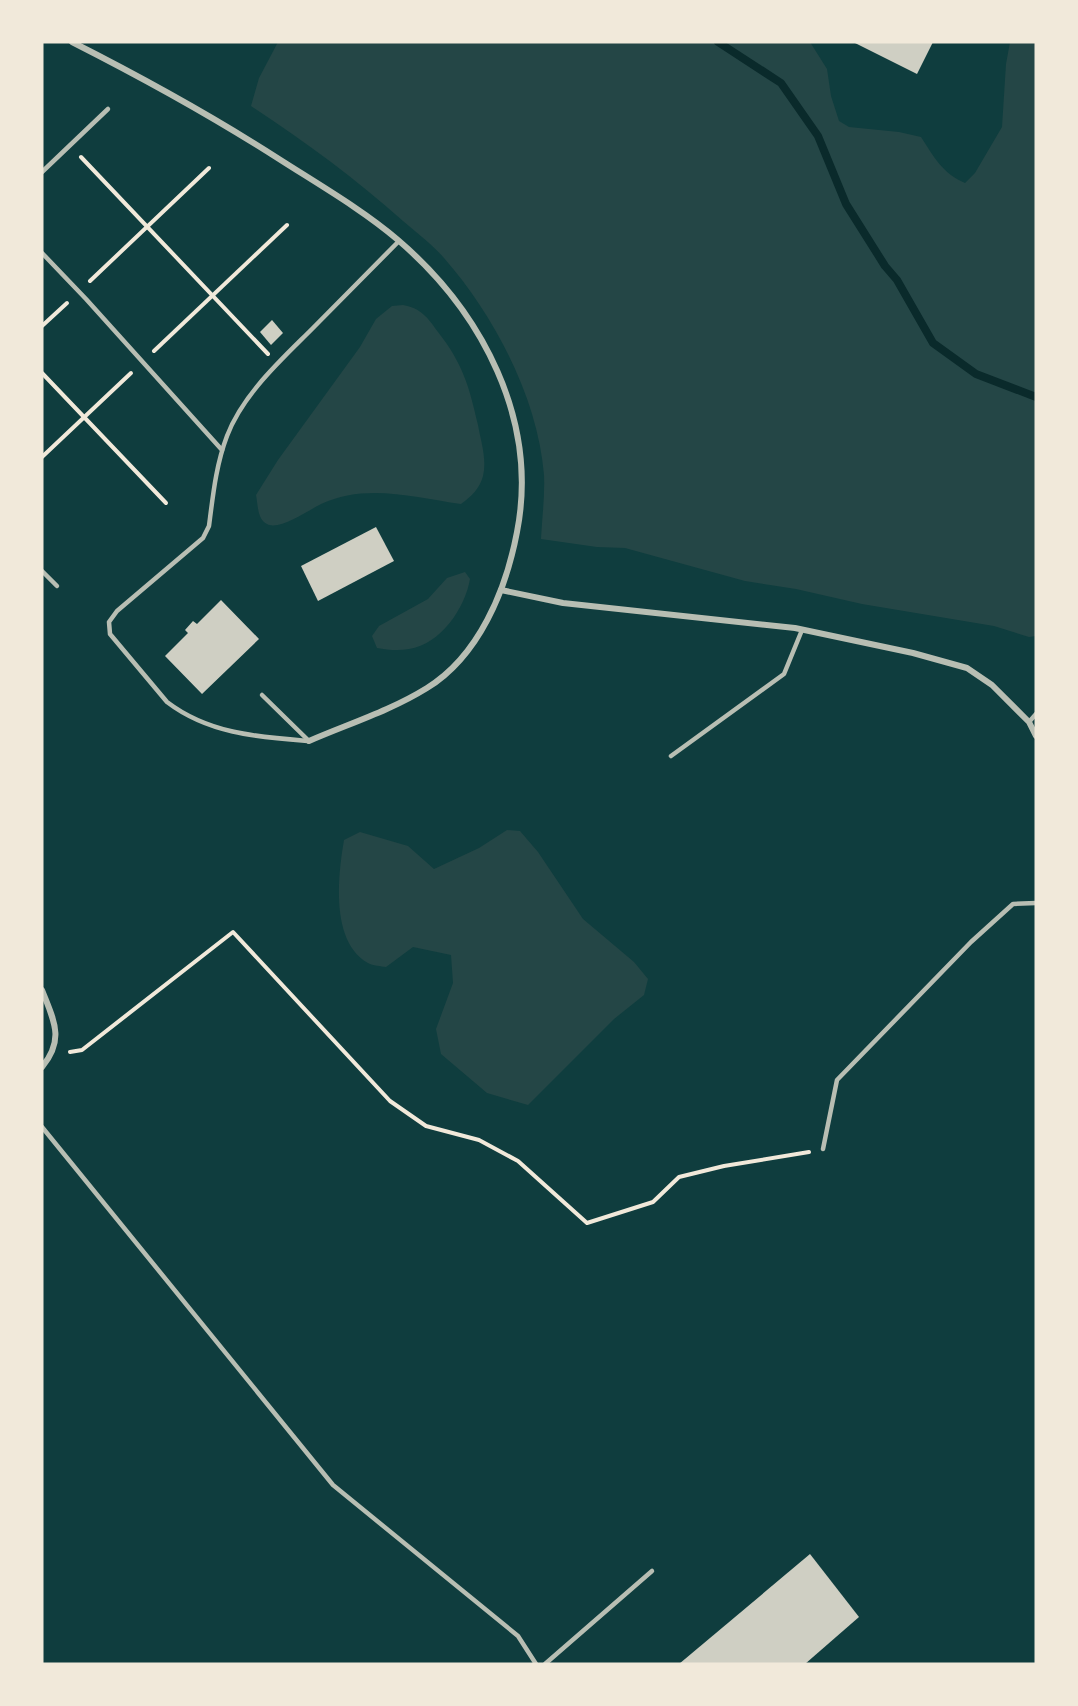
<svg xmlns="http://www.w3.org/2000/svg" width="1078" height="1706" font-family="'Playfair Display',serif">
<rect width="100%" height="100%" fill="#0f3d3e"/>
<!-- green -->
<g fill="#244646">
<path d="M278 42H810L827 69 831 96 839 121 849 127 899 132 921 137C934 157 942 173 965 183L975 173 1002 127 1006 64 1010 42H1036V636L1029 637 994 626 862 604 796 589 745 581 625 548 597 547 541 539C542 518 545 496 544 475 538 398 494 315 444 258 432 244 417 233 403 221 355 178 304 141 251 106L259 78Z"/>
<path d="M403 305C421 308 428 318 438 332 463 364 469 386 478 425 481 442 487 459 483 476 480 488 471 497 461 504 414 497 365 483 321 504 309 510 279 531 267 524 257 519 258 504 256 495L278 460 360 347 376 319 392 306Z"/>
<path d="M465 572 470 579C465 608 441 644 409 649 398 651 388 650 377 648L372 636 379 626 428 599 447 578Z"/>
<path d="M507 830 520 831 538 852 583 919 634 962 648 979 644 995 614 1019 528 1105 487 1093 441 1054 436 1029 453 983 451 955 413 947 386 967C381 966 373 966 368 963 330 942 338 875 344 840L360 832 408 846 434 869 479 848Z"/>
</g>
<g fill="none" stroke-linecap="round" stroke-linejoin="round">
<!-- stream -->
<polyline stroke="#0a2a2b" stroke-width="8" points="718,42 781,83 818,136 846,204 885,266 897,280 933,343 976,374 1036,397"/>
</g>
<!-- building -->
<g fill="#cfcfc3">
<polygon points="853,42 933,42 917,74"/>
<polygon points="272,320 283,333 271,345 260,332"/>
<polygon points="376,527 394,561 318,601 301,566"/>
<polygon points="221,600 259,639 202,694 165,656 188,633 185,630 193,621 197,624"/>
<polygon points="810,1554 859,1617 805,1664 679,1664"/>
</g>
<g fill="none" stroke-linecap="round" stroke-linejoin="round">
<!-- path -->
<g stroke="#f1e9da" stroke-width="4">
<polyline points="81,157 268,354"/>
<polyline points="90,281 209,168"/>
<polyline points="42,326 67,303"/>
<polyline points="154,351 287,225"/>
<polyline points="42,373 166,503"/>
<polyline points="42,457 131,373"/>
<polyline points="70,1052 82,1050 233,932 390,1101 426,1126 479,1140 518,1161 587,1223 653,1202 679,1177 724,1166 809,1152"/>
</g>
<!-- service -->
<g stroke="#b8beb3" stroke-width="4.5">
<polyline points="42,172 108,109"/>
<polyline points="42,253 86,299 222,450"/>
<polyline points="42,571 57,586"/>
<polyline points="262,695 309,741"/>
<polyline points="1029,722 1036,714"/>
<path d="M309 741C258 737 209 734 167 702L110 634 109 622 117 611 203 538 209 526C213 495 216 465 227 436 243 394 281 360 312 329 341 300 370 270 399 241"/>
<polyline points="671,756 784,674 802,630"/>
<polyline points="42,1127 333,1485 518,1636 536,1664"/>
<polyline points="823,1149 837,1080 971,942 1013,904 1036,903"/>
<polyline points="545,1664 652,1571"/>
</g>
<!-- minor -->
<g stroke="#b8beb3" stroke-width="6">
<path d="M72 42C143 78 212 116 279 159 318 184 363 210 398 240 482 312 539 420 517 532 506 590 479 656 427 688 390 711 348 724 309 741"/>
<polyline points="501,590 563,603 795,628 913,653 967,668 992,685 1029,722 1036,736"/>
<path d="M42 990C54 1021 65 1039 42 1067"/>
</g>
</g>
<!-- border -->
<rect width="1078" height="1706" fill="none" stroke="#f1e9da" stroke-width="87"/>
</svg>
